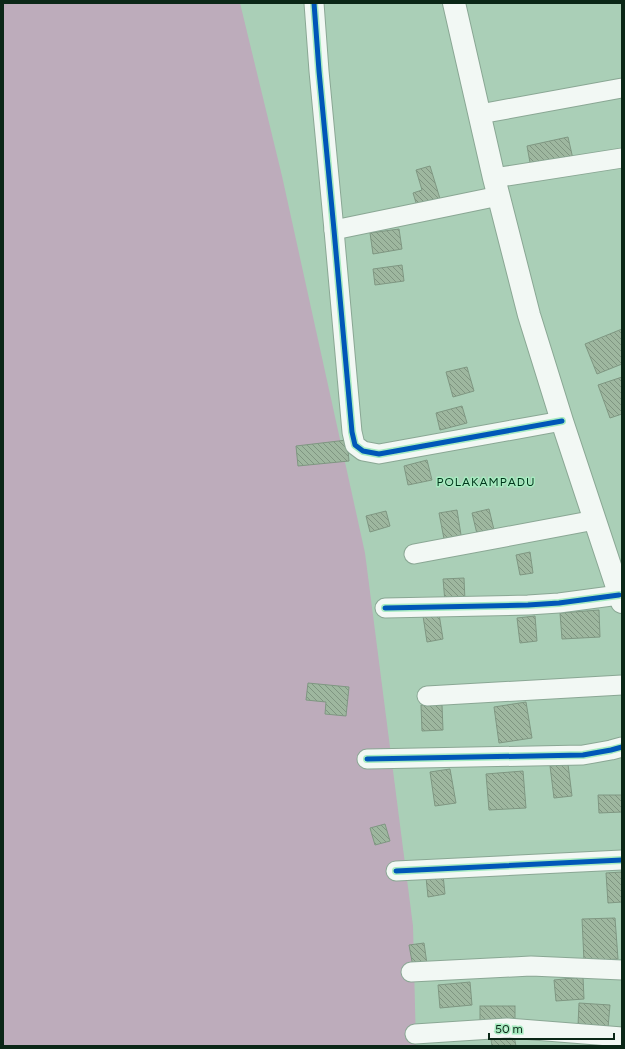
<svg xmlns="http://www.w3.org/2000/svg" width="625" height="1049" font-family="Figtree,sans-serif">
<defs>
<pattern id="building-back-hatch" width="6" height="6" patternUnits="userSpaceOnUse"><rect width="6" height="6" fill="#9eb79f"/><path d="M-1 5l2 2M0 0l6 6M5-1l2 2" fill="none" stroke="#7f9581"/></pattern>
</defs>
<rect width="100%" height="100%" fill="#aacfb7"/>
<!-- green -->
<polygon fill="#bdacbb" points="3,3 240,3 282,176 365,553 413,926 416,1046 3,1046"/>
<!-- building -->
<g fill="url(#building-back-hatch)" stroke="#7f9782">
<polygon points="568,137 573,159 531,168 527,146"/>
<polygon points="430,166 441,202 418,209 413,193 422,190 416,170"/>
<polygon points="399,229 402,249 373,254 370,233"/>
<polygon points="402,265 404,281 375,285 373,269"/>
<polygon points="622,329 622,364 597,374 585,344"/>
<polygon points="467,367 474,391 453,397 446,372"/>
<polygon points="622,377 622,414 610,418 598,385"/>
<polygon points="462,406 467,423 440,430 436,413"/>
<polygon points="347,440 349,461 298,466 296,446"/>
<polygon points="427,460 432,480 408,485 404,466"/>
<polygon points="489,509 495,534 478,538 472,513"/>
<polygon points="457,510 462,541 445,544 439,513"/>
<polygon points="386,511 390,526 370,532 366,516"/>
<polygon points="530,552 533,573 520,575 516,555"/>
<polygon points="464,578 465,601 445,602 443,579"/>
<polygon points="599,610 600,637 562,639 560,613"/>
<polygon points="439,614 443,639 427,642 423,616"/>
<polygon points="535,616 537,641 520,643 517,618"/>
<polygon points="308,683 349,687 346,716 325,714 326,702 306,700"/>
<polygon points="526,702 532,738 499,743 494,707"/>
<polygon points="421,705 442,705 443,730 422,731"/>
<polygon points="568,764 572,796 554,798 550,766"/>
<polygon points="450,769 456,803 435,806 430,772"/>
<polygon points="523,771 526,808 489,810 486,774"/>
<polygon points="598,795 622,795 622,812 599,813"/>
<polygon points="385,824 390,841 375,845 370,828"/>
<polygon points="622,872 622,902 608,903 606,873"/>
<polygon points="443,875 445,894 428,897 426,877"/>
<polygon points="615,918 618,959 584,961 582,919"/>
<polygon points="424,943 427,964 413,967 409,945"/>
<polygon points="583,977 584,999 556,1001 554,980"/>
<polygon points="470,982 472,1005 440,1008 438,985"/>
<polygon points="579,1003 610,1005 608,1028 578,1026"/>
<rect x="480" y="1006" width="35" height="18"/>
<polygon points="514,1036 516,1046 492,1046 491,1040"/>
</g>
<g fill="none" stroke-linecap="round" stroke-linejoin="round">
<defs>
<g id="street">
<polyline points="314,3 319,71 334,230 352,432 355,445 363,451 379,454 562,421"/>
<polyline points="480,114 622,88"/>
<polyline points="494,178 622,158"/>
<polyline points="334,230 499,196"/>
<polyline points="414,554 595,520"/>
<polyline points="385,608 528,605 559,603 619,595"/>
<polyline points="427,696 622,685"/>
<polyline points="367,759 583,755 611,750 622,747"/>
<polyline points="396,871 622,860"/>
<polyline points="411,972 531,966 622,970"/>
<polyline points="415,1034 507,1028 622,1037"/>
</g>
<polyline id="primary" points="454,3 494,178 529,315 562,421 622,602"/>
</defs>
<!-- street casing -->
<use href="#street" stroke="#8aa794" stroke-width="21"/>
<!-- primary casing -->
<use href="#primary" stroke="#8aa794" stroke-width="24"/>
<!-- street -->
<use href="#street" stroke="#f2f8f4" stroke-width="19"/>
<!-- primary -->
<use href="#primary" stroke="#f2f8f4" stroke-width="22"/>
<defs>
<g id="cycleway">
<polyline points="314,3 319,71 334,230 352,432 355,445 363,451 379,454 562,421"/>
<polyline points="385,608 528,605 559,603 619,595"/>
<polyline points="367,759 583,755 611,750 622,747"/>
<polyline points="396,871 622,860"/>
</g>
</defs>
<!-- cycleway casing -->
<use href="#cycleway" stroke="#a7ebc0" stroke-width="8"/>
<!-- cycleway -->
<use href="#cycleway" stroke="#0057b8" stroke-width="5"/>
</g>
<g text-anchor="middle" stroke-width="3" stroke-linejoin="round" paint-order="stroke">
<!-- quarter labels -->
<g font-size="12" letter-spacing="1" fill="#00351b" stroke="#a7ebc0">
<text x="486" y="486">POLAKAMPADU</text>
</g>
</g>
<!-- border -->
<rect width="625" height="1049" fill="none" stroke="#0b2717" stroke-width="8"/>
<!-- scale -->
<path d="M489 1033v6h125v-6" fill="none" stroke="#0b2717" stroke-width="2"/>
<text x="495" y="1033" font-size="12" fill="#0b2717" stroke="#a7ebc0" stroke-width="3" paint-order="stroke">50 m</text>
</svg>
